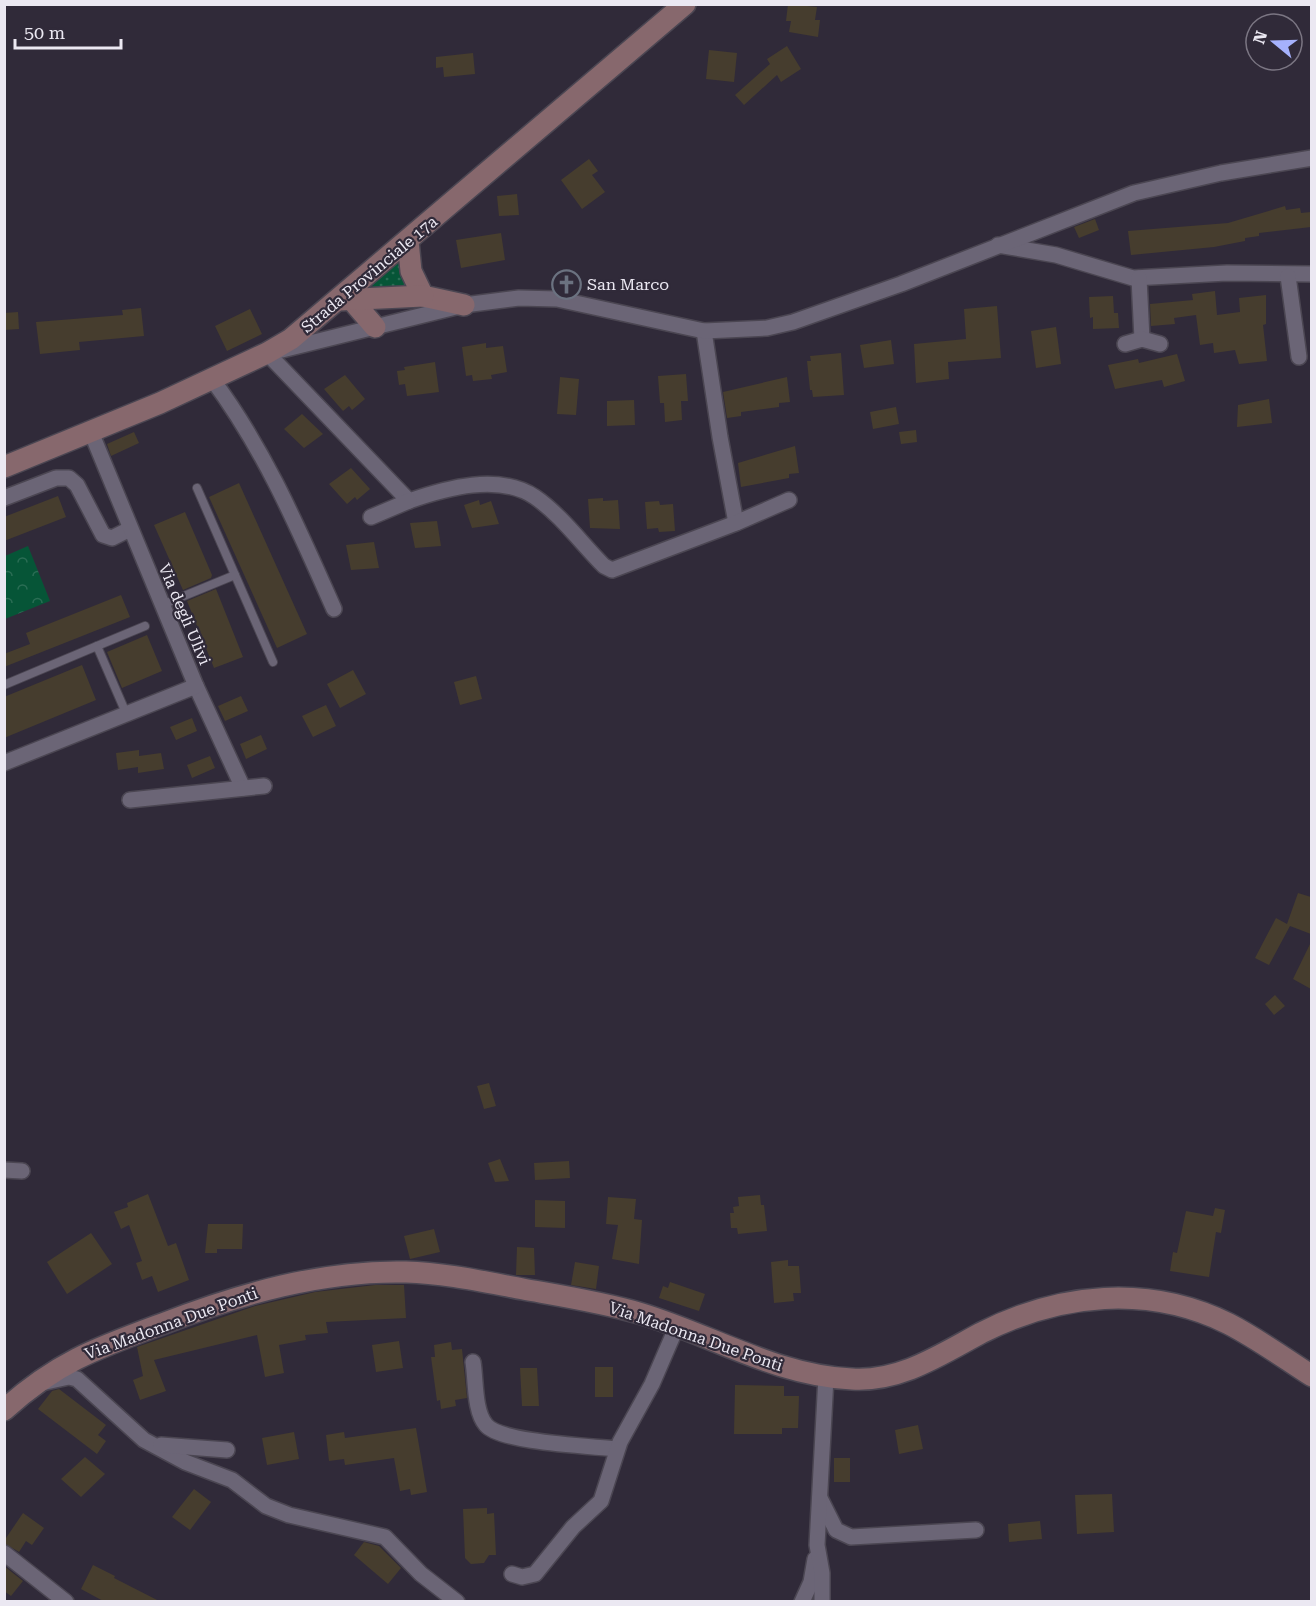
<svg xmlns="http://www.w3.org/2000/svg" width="1316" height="1606" font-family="'Roboto Serif',serif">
<defs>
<pattern id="grass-dots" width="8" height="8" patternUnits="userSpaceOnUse" patternTransform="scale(1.5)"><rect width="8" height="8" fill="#065537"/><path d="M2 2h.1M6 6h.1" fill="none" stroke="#2a6d54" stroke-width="1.8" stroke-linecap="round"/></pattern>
<pattern id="park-crowns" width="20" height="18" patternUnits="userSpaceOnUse" patternTransform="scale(1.5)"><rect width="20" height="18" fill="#065537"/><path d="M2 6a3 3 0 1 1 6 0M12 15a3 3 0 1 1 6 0" fill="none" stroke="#2a6d54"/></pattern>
</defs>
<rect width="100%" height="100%" fill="#302a39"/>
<!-- grass -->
<polygon fill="url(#grass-dots)" points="402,259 413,289 372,290 373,282"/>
<!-- park -->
<polygon fill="url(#park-crowns)" points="28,546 50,601 5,619 5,556"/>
<!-- building -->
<g fill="#463d2e">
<polygon points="788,4 817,7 815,20 820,20 818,37 789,32 791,21 786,21"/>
<polygon points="787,46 801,69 781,82 777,75 744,105 735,95 770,64 767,59"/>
<polygon points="709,50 737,53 734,82 706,79"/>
<polygon points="473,53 475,74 444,77 443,67 436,68 436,57"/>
<polygon points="589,159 598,171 592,175 605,192 582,209 561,180"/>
<polygon points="517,194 519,215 499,216 497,196"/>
<polygon points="1285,206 1286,210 1300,208 1301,213 1311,212 1311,227 1259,233 1259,236 1245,238 1245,241 1214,247 1131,255 1128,231 1228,223"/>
<polygon points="1095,219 1099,230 1079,238 1074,227"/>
<polygon points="501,233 505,260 461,268 456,240"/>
<polygon points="1215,291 1217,315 1240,312 1239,298 1266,295 1266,324 1263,325 1267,361 1239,364 1235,350 1214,353 1213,343 1200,345 1196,315 1174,318 1175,324 1151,326 1150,304 1193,300 1192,294"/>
<polygon points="1113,296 1114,313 1118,313 1119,328 1093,329 1093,317 1090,318 1089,297"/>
<polygon points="997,306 1001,358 948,362 949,379 916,383 914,344 966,339 964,309"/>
<polygon points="141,308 144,336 79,342 80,350 40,354 36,322 123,315 122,310"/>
<polygon points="250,309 262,334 227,351 215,326"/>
<polygon points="18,312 19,329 4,330 4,313"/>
<polygon points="1056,327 1061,364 1036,368 1031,331"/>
<polygon points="891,340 894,364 864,368 860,345"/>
<polygon points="486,343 486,348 503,346 507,372 491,375 492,379 473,381 472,375 466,376 462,347"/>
<polygon points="841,353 844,395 813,397 812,390 810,390 807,361 811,361 810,356"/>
<polygon points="1177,354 1185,381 1164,387 1162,380 1115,389 1108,365 1138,359 1139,363"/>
<polygon points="435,362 439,392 407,396 405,384 399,385 397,371 405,370 404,367"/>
<polygon points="686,374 688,401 681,401 682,420 665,422 664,403 660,403 658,376"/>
<polygon points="345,375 365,399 352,410 349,406 343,411 324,389"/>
<polygon points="560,377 579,379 576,415 557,414"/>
<polygon points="787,377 790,402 779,403 779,407 741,412 741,416 727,418 723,392"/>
<polygon points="1269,399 1272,423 1237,427 1238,405"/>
<polygon points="634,400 635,425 607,426 607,401"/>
<polygon points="896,407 899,424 873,429 870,412"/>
<polygon points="302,414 323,434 304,448 284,429"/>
<polygon points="916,430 917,442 901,444 899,432"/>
<polygon points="134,432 139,443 111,456 107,444"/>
<polygon points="795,446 799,473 789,474 789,478 741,487 738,463"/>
<polygon points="351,468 370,489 357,500 355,497 347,504 329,484"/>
<polygon points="239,483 307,634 277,648 209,497"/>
<polygon points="58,496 66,517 4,541 4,517"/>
<polygon points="603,498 603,501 618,500 620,529 590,528 588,499"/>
<polygon points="479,500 480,505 491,501 499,524 472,528 464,505"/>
<polygon points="659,501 660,505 673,504 675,531 659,532 658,528 647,529 645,502"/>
<polygon points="185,512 212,575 211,578 183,590 154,525"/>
<polygon points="437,521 441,546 415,548 410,523"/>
<polygon points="374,542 379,568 351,570 346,545"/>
<polygon points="216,589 243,657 214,668 187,601"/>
<polygon points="121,595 130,617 4,667 4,654 30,644 26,633"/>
<polygon points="147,635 162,671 122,688 107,652"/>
<polygon points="82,665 96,700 4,738 4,697"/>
<polygon points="353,670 366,694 340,708 327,684"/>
<polygon points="476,676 482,699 460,705 454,682"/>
<polygon points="241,696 248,711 225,721 218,706"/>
<polygon points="326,705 336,726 313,737 302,716"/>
<polygon points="192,718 197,731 176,740 170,727"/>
<polygon points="261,735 267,749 246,759 240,744"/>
<polygon points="139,750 139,756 161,753 164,769 138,773 138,767 118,770 116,753"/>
<polygon points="210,756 215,768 192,778 187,765"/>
<polygon points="1298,893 1311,897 1311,934 1290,926 1269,965 1255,958 1276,918 1287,924"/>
<polygon points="1311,942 1311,989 1293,979"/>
<polygon points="1275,995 1285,1006 1274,1015 1265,1004"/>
<polygon points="489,1083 496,1106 484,1109 477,1086"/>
<polygon points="500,1159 509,1181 495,1182 488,1163"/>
<polygon points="569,1161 570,1178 535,1180 534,1163"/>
<polygon points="148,1194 168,1246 176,1243 189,1280 158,1292 152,1276 142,1280 136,1263 142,1261 129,1225 121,1229 114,1212 128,1207 127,1203"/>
<polygon points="760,1195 761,1205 764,1205 767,1231 738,1234 737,1228 731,1228 730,1213 734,1213 733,1207 739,1206 738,1197"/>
<polygon points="608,1197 636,1199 634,1219 642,1220 639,1264 612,1259 618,1225 606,1224"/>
<polygon points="535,1200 565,1201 565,1228 535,1227"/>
<polygon points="1215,1208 1225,1210 1221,1233 1216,1232 1209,1277 1170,1271 1173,1252 1177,1253 1186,1211 1213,1216"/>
<polygon points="208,1224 243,1224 242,1249 217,1249 217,1253 205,1253"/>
<polygon points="434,1229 440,1252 410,1259 404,1236"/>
<polygon points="91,1233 112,1264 67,1294 47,1262"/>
<polygon points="517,1247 534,1248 535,1275 516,1275"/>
<polygon points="788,1260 788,1266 799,1266 801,1293 793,1293 794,1301 774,1303 771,1262"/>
<polygon points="575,1262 599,1266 596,1289 571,1285"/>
<polygon points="670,1282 705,1294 699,1311 659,1298 663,1286 668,1288"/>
<polygon points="375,1285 404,1285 406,1318 326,1322 328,1333 305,1335 306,1340 279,1345 284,1373 265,1377 257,1335 154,1360 166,1391 140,1400 133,1380 143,1376 137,1347 255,1306 315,1292"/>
<polygon points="399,1341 403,1368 376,1372 372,1345"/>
<polygon points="451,1342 452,1350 462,1349 467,1398 455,1400 456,1406 441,1409 440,1400 437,1401 431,1357 435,1357 434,1345"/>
<rect x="595" y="1367" width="18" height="30"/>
<polygon points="520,1368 537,1368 539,1406 522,1406"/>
<polygon points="735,1385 784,1386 784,1396 799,1396 798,1428 782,1428 782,1434 734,1434"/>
<polygon points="59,1389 106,1425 98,1435 106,1441 97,1454 38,1409 52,1391"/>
<polygon points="918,1425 923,1449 899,1454 895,1430"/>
<polygon points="416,1428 427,1492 411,1495 410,1489 400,1491 394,1458 345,1465 344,1459 329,1461 326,1435 344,1432 345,1438"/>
<polygon points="294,1432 299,1459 267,1465 262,1438"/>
<polygon points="85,1457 105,1474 81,1497 61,1479"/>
<rect x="834" y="1458" width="16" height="24"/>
<polygon points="194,1489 211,1502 190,1530 172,1517"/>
<polygon points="1112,1494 1114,1532 1077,1534 1075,1495"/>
<polygon points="487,1508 487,1514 494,1513 496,1555 489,1555 484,1563 471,1564 465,1558 463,1509"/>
<polygon points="23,1513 44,1528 32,1545 26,1541 19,1552 4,1543 4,1541"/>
<polygon points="1040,1521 1042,1539 1009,1542 1008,1524"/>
<polygon points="364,1542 379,1546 401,1568 388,1584 354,1555"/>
<polygon points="93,1565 115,1576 114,1578 161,1602 105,1602 81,1589"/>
<polygon points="4,1566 23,1581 11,1596 4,1591"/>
</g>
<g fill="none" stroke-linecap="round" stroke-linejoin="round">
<defs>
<g id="lane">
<polyline points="197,488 273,662"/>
<polyline points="162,605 235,575"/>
<polyline points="97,646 145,626"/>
<polyline points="4,685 97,646 126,713"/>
</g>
<g id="street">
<polyline points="998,245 1056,255 1133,278 1227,273 1312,274"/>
<polyline points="1288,276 1299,357"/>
<polyline points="1139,278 1142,339"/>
<polyline points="704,331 720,437 736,523"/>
<polyline points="1125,344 1142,339 1160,344"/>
<polyline points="282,350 464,305 519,298 557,299 704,331 767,328 793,322 901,284 1134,193 1221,173 1312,158"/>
<path d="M267 353 409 501C446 488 499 473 535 497 561 515 582 544 604 566L612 570 736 523 789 500"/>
<path d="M212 379C265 450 298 528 334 609"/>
<polyline points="4,498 56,478 69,478 77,485 103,535 112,538 130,529"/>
<polyline points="371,517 409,501"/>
<polyline points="196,686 243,788"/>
<polyline points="4,763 196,686 91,432"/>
<polyline points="130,800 264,786"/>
<polyline points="4,1170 22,1171"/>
<path d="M473 1362C476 1380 474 1411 486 1425 501 1443 591 1446 617 1449"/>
<polyline points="46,1382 69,1377 77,1379 144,1440 185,1462 232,1480 266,1506 289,1515 385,1537 421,1574 457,1602"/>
<polyline points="161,1445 227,1450"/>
<polyline points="820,1498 836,1530 851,1537 976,1530"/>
<polyline points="4,1553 66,1602"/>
<polyline points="512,1574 522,1577 535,1574 573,1527 601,1501 620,1442 652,1384 677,1326"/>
<polyline points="802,1602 811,1582 815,1559"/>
<polyline points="822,1602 822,1573 817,1545 826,1377"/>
</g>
<g id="secondary">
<polyline points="408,241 411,271 423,296 464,305"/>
<polyline points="356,286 356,305 375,327"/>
<polyline points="339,300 423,296"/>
<polyline points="4,467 160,403 267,353 291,339 685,4"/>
<path d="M4 1410C57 1362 97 1348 162 1324 240 1294 322 1270 406 1272 445 1273 485 1282 523 1289 562 1296 601 1302 639 1313 710 1334 777 1376 852 1379 900 1382 940 1355 981 1333 1060 1293 1148 1284 1229 1324 1258 1339 1284 1358 1312 1376"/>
</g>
</defs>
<!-- lane casing -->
<use href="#lane" stroke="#4b4652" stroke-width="10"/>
<!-- street casing -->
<use href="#street" stroke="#4b4652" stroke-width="18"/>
<!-- secondary casing -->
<use href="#secondary" stroke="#4b4652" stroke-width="24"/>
<!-- lane -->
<use href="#lane" stroke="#6b6576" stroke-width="8"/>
<!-- street -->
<use href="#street" stroke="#6b6576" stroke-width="15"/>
<!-- secondary -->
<use href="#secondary" stroke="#87686d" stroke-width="21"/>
</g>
<!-- icons -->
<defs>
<symbol id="church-ring" viewBox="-11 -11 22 22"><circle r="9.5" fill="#302a39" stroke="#6b7280" stroke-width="1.5"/><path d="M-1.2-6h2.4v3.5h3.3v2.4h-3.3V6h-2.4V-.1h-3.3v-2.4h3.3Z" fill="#6b7280"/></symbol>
</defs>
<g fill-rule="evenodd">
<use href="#church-ring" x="550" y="268" width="33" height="33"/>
</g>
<g text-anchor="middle" stroke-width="4.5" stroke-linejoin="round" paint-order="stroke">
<!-- street labels -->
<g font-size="16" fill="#ebe8f2" stroke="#302a39">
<text transform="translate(369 274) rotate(-40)" y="6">Strada Provinciale 17a</text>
<text transform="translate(185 614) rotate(67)" y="6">Via degli Ulivi</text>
<text transform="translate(171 1323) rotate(-20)" y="6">Via Madonna Due Ponti</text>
<text transform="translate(696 1336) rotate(19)" y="6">Via Madonna Due Ponti</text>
</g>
<!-- poi labels -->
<g font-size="16" fill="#ebe8f2" stroke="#302a39" text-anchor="start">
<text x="587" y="290">San Marco</text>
</g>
</g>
<!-- border -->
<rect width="1316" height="1606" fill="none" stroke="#ebe8f2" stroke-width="12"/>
<!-- north arrow -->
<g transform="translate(1274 42) rotate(289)"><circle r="28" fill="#302a39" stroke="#7b7683" stroke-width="1.5"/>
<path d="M0-4.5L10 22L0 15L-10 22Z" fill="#a5b1fc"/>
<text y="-9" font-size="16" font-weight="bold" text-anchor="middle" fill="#ebe8f2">N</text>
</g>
<!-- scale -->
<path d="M15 39v9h106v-9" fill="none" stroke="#ebe8f2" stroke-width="3"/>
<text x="24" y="39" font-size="18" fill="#ebe8f2" stroke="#302a39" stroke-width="4.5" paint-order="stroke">50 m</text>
</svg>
